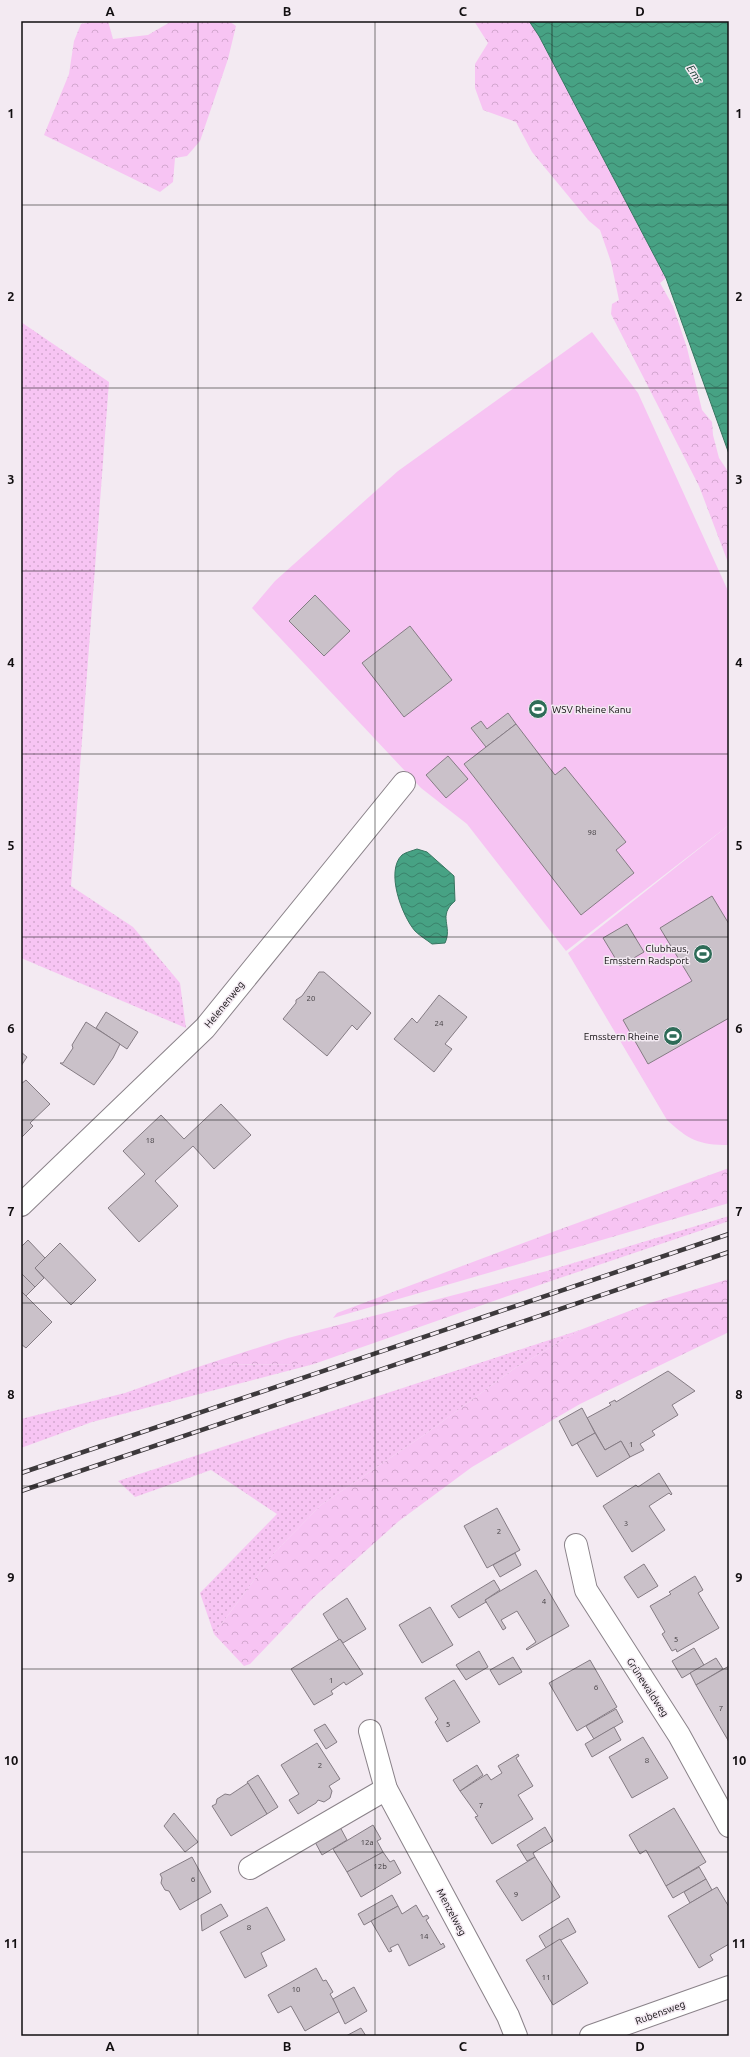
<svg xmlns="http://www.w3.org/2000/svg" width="750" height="2057" font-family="Ubuntu,sans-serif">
<defs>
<pattern id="grass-dots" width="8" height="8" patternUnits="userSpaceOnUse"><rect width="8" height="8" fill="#f7c4f3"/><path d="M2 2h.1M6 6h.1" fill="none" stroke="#d3a7cf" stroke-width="1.8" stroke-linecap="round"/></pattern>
<pattern id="forest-crowns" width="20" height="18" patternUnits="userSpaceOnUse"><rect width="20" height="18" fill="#f7c4f3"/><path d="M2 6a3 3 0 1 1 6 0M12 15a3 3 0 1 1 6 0" fill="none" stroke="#d3a7cf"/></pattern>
<pattern id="water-waves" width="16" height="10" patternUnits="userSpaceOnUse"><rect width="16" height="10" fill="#47a284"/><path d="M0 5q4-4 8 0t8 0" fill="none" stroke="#3a826b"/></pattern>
</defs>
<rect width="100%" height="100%" fill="#f3eaf2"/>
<!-- grass -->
<g fill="url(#grass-dots)">
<polygon points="21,322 109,382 71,886 133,927 180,983 186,1028 21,958"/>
<polygon points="729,1216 729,1221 551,1281 547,1271"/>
<polygon points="580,1330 515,1368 424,1435 321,1505 275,1552 214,1634 200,1593 277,1514 211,1470 135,1497 118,1481"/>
<polygon points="314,1364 92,1422 21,1448 21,1419 125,1393 204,1365"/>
</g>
<!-- forest -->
<g fill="url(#forest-crowns)">
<polygon points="95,21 108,21 113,39 148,35 172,21 229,21 236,26 228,59 200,141 187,156 175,158 173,182 160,192 44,135 69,74 74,41 81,24"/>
<polygon points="474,21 529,21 539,36 666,278 660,283 673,306 687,348 702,410 712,422 713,435 719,458 729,473 729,565 699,486 611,314 612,304 619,300 611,262 600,230 589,221 532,152 516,122 483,110 475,88 475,64 488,43"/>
<polygon points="729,1168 729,1203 333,1318 337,1313 558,1230"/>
<polygon points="547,1271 551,1281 314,1364 204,1365 288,1338"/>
<polygon points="729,1279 729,1332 580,1404 472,1467 399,1521 313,1598 250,1664 244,1666 214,1634 275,1552 321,1505 424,1435 515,1368 580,1330 650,1303"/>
</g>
<!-- garden -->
<g fill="#f7c4f3">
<polygon points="592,332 638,393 729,593 729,825 566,951 467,824 421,788 252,608 275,581 398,471"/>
<path d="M729 825V1145C698 1145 689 1140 667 1120L568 953Z"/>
</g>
<!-- water -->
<g fill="url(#water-waves)" stroke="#377661">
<polygon points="529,21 729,21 729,454 666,278 539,36"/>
<path d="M417 849 427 852 454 876 455 901C437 916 453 926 445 943L432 944C427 940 420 936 415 931 402 916 385 871 402 855 406 852 412 851 417 849Z"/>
</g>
<!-- building -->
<g fill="#cac1c9" stroke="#857c84">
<polygon points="315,595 350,631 324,656 289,621"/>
<polygon points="410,626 452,680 404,717 362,663"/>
<polygon points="508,713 516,724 486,747 471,728 481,721 487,729"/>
<polygon points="516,724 555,775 565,767 626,842 616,850 634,873 581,915 464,764"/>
<polygon points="448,756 468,779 446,798 426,775"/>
<polygon points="712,896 729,924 729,1018 648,1064 623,1020 692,981 660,928"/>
<polygon points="627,924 644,952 620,966 603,938"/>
<polygon points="319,972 324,972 371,1013 357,1030 352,1025 327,1056 283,1019 296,1003 296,1000 302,996"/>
<polygon points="439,995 467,1017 445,1044 452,1049 434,1072 394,1039 412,1018 417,1023"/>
<polygon points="106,1012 138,1032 127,1049 96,1028"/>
<polygon points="86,1022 120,1044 113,1058 94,1085 60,1063 63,1063 73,1048 72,1045"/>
<polygon points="21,1052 27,1057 21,1066"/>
<polygon points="26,1080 50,1104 30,1123 33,1126 21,1138 21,1084"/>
<polygon points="221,1104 251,1135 214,1169 193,1146 155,1181 178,1206 139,1242 108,1208 145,1174 123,1151 161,1115 184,1139"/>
<polygon points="28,1240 45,1258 35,1268 44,1278 35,1287 21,1273 21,1247"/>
<polygon points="60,1243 96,1280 71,1305 35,1268"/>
<polygon points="21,1273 35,1287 26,1296 21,1291"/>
<polygon points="21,1291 52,1322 26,1348 21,1344"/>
<polygon points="668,1371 695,1391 672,1405 678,1415 652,1431 655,1435 640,1444 644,1450 630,1457 621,1441 605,1450 587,1418 611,1405 609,1403 615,1400 616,1402"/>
<polygon points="582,1408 595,1433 572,1446 559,1421"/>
<polygon points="595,1433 605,1450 621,1441 630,1457 597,1477 577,1443"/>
<polygon points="659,1473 672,1494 671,1495 669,1493 649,1506 665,1530 632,1552 603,1506 636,1485 638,1487"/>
<polygon points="497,1508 520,1550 487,1568 464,1526"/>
<polygon points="515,1553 521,1565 500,1577 493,1565"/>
<polygon points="644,1564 658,1586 638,1598 624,1577"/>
<polygon points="536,1570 569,1626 527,1650 526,1649 536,1642 517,1611 501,1620 506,1628 503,1630 485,1600"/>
<polygon points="695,1576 703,1590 698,1593 719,1628 677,1652 676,1649 672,1651 662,1634 665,1632 650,1606 671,1594 669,1592"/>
<polygon points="494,1580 500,1590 485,1600 486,1602 459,1618 451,1606"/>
<polygon points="347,1598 366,1629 343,1643 340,1639 339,1640 323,1614"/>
<polygon points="430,1607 453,1645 422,1663 399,1625"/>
<polygon points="340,1639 363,1674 346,1685 344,1682 331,1691 333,1694 314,1705 291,1669"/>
<polygon points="694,1648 704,1665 682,1678 672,1661"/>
<polygon points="479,1651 488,1667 466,1680 456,1665"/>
<polygon points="513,1657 522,1672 499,1685 490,1670"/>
<polygon points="716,1658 723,1669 696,1685 690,1673"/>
<polygon points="590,1660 617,1707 577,1731 549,1683"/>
<polygon points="729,1666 729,1742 696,1685"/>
<polygon points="454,1680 480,1722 447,1742 435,1722 438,1719 425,1698"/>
<polygon points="616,1709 623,1722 594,1739 586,1726"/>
<polygon points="325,1724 337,1742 326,1749 314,1730"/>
<polygon points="614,1727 621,1740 592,1757 585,1744"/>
<polygon points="643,1737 668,1778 632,1798 609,1757"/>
<polygon points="317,1743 340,1779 329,1786 332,1791 330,1798 324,1802 318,1800 316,1803 298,1814 289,1800 299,1794 281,1765"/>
<polygon points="518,1754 519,1756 516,1758 533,1786 518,1795 533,1819 492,1844 475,1817 478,1816 460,1791 487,1774 491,1780 502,1773 498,1766"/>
<polygon points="477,1765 483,1775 460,1791 453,1780"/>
<polygon points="258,1775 278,1807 267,1814 247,1782"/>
<polygon points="248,1783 267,1814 231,1836 212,1806 216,1804 217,1799 225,1794 230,1795"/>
<polygon points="674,1808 706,1862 666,1886 646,1850 640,1854 629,1835"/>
<polygon points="174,1813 198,1842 185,1852 164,1826"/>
<polygon points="373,1825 381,1839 377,1841 383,1852 347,1872 333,1849"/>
<polygon points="340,1827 347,1840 322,1855 315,1842"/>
<polygon points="545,1827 553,1841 533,1853 535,1857 527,1861 517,1845"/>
<polygon points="383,1852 390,1862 394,1860 401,1873 361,1897 347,1872"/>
<polygon points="192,1857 211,1892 180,1910 169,1891 165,1890 161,1883 162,1878 160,1874"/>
<polygon points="535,1857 560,1897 522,1921 496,1881"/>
<polygon points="699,1867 706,1879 673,1898 666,1886"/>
<polygon points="706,1879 712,1890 690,1903 684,1892"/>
<polygon points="717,1887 729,1907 729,1944 710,1955 713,1960 699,1968 668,1916"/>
<polygon points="392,1895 398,1906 364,1925 358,1914"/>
<polygon points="221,1904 228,1916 202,1931 201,1915"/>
<polygon points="416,1905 423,1917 427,1915 429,1918 426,1920 441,1945 443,1943 445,1947 409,1966 398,1944 390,1948 392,1951 389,1952 371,1921 398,1906 402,1914"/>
<polygon points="267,1907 285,1940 261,1953 267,1966 245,1978 220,1932"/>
<polygon points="568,1918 576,1932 546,1948 539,1936"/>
<polygon points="560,1939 588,1983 553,2005 526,1960"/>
<polygon points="316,1968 323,1981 326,1980 333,1992 330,1994 340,2011 305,2031 291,2006 278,2013 268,1995"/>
<polygon points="354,1987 367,2011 345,2024 333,1999"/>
<polygon points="361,2028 366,2036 346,2036"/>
</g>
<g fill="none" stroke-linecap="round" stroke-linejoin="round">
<defs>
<g id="minor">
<polyline points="21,1205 205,1028 404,783"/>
<polyline points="576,1545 586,1590 679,1735 729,1826"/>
<polyline points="370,1731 386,1789 508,2016 516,2036"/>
<polyline points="250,1868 386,1789"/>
<polyline points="591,2036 729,1987"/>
</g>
</defs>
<!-- minor casing -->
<use href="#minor" stroke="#8a8289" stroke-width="24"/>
<!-- minor -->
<use href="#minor" stroke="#fff" stroke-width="22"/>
<defs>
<g id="rail">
<polyline points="21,1473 729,1234"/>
<polyline points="21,1491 729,1252"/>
</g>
</defs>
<!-- rail casing -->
<use href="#rail" stroke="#3d393c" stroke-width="4.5"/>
<!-- rail -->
<use href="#rail" stroke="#f3eaf2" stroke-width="3" stroke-dasharray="9" stroke-linecap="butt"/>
</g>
<!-- grid -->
<path fill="none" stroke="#110e10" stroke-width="1" stroke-opacity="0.55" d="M198 21V2036M375 21V2036M552 21V2036M21 205H729M21 388H729M21 571H729M21 754H729M21 937H729M21 1120H729M21 1303H729M21 1486H729M21 1669H729M21 1852H729"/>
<!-- icons -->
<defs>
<symbol id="stadium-disc" viewBox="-11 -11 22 22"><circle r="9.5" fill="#2f6c58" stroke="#f3eaf2"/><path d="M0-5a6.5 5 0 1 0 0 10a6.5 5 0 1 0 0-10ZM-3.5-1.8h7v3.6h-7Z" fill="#fff"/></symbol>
</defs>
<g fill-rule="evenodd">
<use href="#stadium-disc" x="527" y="698" width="22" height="22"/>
<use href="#stadium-disc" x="692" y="943" width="22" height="22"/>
<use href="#stadium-disc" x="662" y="1025" width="22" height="22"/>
</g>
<g text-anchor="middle" stroke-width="3" stroke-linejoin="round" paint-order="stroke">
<!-- number labels -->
<g font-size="8" fill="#3f3b3e">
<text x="592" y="835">98</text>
<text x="311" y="1001">20</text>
<text x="439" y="1026">24</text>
<text x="150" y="1143">18</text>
<text x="631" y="1447">1</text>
<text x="626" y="1526">3</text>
<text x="499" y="1534">2</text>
<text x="544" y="1604">4</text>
<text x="676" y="1642">5</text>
<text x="331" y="1683">1</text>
<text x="596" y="1690">6</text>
<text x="721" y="1711">7</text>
<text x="448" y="1727">5</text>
<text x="647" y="1763">8</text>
<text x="320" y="1768">2</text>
<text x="481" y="1808">7</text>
<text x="367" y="1845">12a</text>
<text x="380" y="1869">12b</text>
<text x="193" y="1882">6</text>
<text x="516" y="1897">9</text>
<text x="249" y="1930">8</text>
<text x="424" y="1939">14</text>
<text x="546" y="1980">11</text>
<text x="296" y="1992">10</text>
</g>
<!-- poi labels -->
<g font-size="10" fill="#110e10" stroke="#f3eaf2" text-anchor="end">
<text x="552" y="713" text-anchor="start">WSV Rheine Kanu</text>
<text x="689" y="952">Clubhaus,<tspan x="689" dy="12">Emsstern Radsport</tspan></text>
<text x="659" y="1040">Emsstern Rheine</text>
</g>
<!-- street labels -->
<g font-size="10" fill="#110e10" stroke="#f3eaf2">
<text transform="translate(224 1004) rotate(-51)" y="4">Helenenweg</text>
<text transform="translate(648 1687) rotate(57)" y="4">Grünewaldweg</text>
<text transform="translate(452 1912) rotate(62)" y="4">Menzelweg</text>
<text transform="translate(660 2012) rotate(-20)" y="4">Rubensweg</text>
</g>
<!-- water labels -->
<g font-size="11" font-style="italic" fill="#133b2e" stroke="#f3eaf2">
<text transform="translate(695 74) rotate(57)" y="4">Ems</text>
</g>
</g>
<!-- border -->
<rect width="750" height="2057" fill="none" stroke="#f3eaf2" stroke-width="44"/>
<rect x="22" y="22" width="706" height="2013" fill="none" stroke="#110e10" stroke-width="1.5"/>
<g font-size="13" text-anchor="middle" font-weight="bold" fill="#110e10">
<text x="110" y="16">A</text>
<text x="287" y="16">B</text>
<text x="463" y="16">C</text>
<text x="640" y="16">D</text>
<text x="11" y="118">1</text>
<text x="739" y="118">1</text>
<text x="11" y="301">2</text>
<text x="739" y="301">2</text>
<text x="11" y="484">3</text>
<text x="739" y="484">3</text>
<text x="11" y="667">4</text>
<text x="739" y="667">4</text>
<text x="11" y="850">5</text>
<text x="739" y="850">5</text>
<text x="11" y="1033">6</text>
<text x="739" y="1033">6</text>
<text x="11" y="1216">7</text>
<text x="739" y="1216">7</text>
<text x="11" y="1399">8</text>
<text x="739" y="1399">8</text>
<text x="11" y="1582">9</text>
<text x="739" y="1582">9</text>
<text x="11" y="1765">10</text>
<text x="739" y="1765">10</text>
<text x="11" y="1948">11</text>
<text x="739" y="1948">11</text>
<text x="110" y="2051">A</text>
<text x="287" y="2051">B</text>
<text x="463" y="2051">C</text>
<text x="640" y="2051">D</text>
</g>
</svg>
